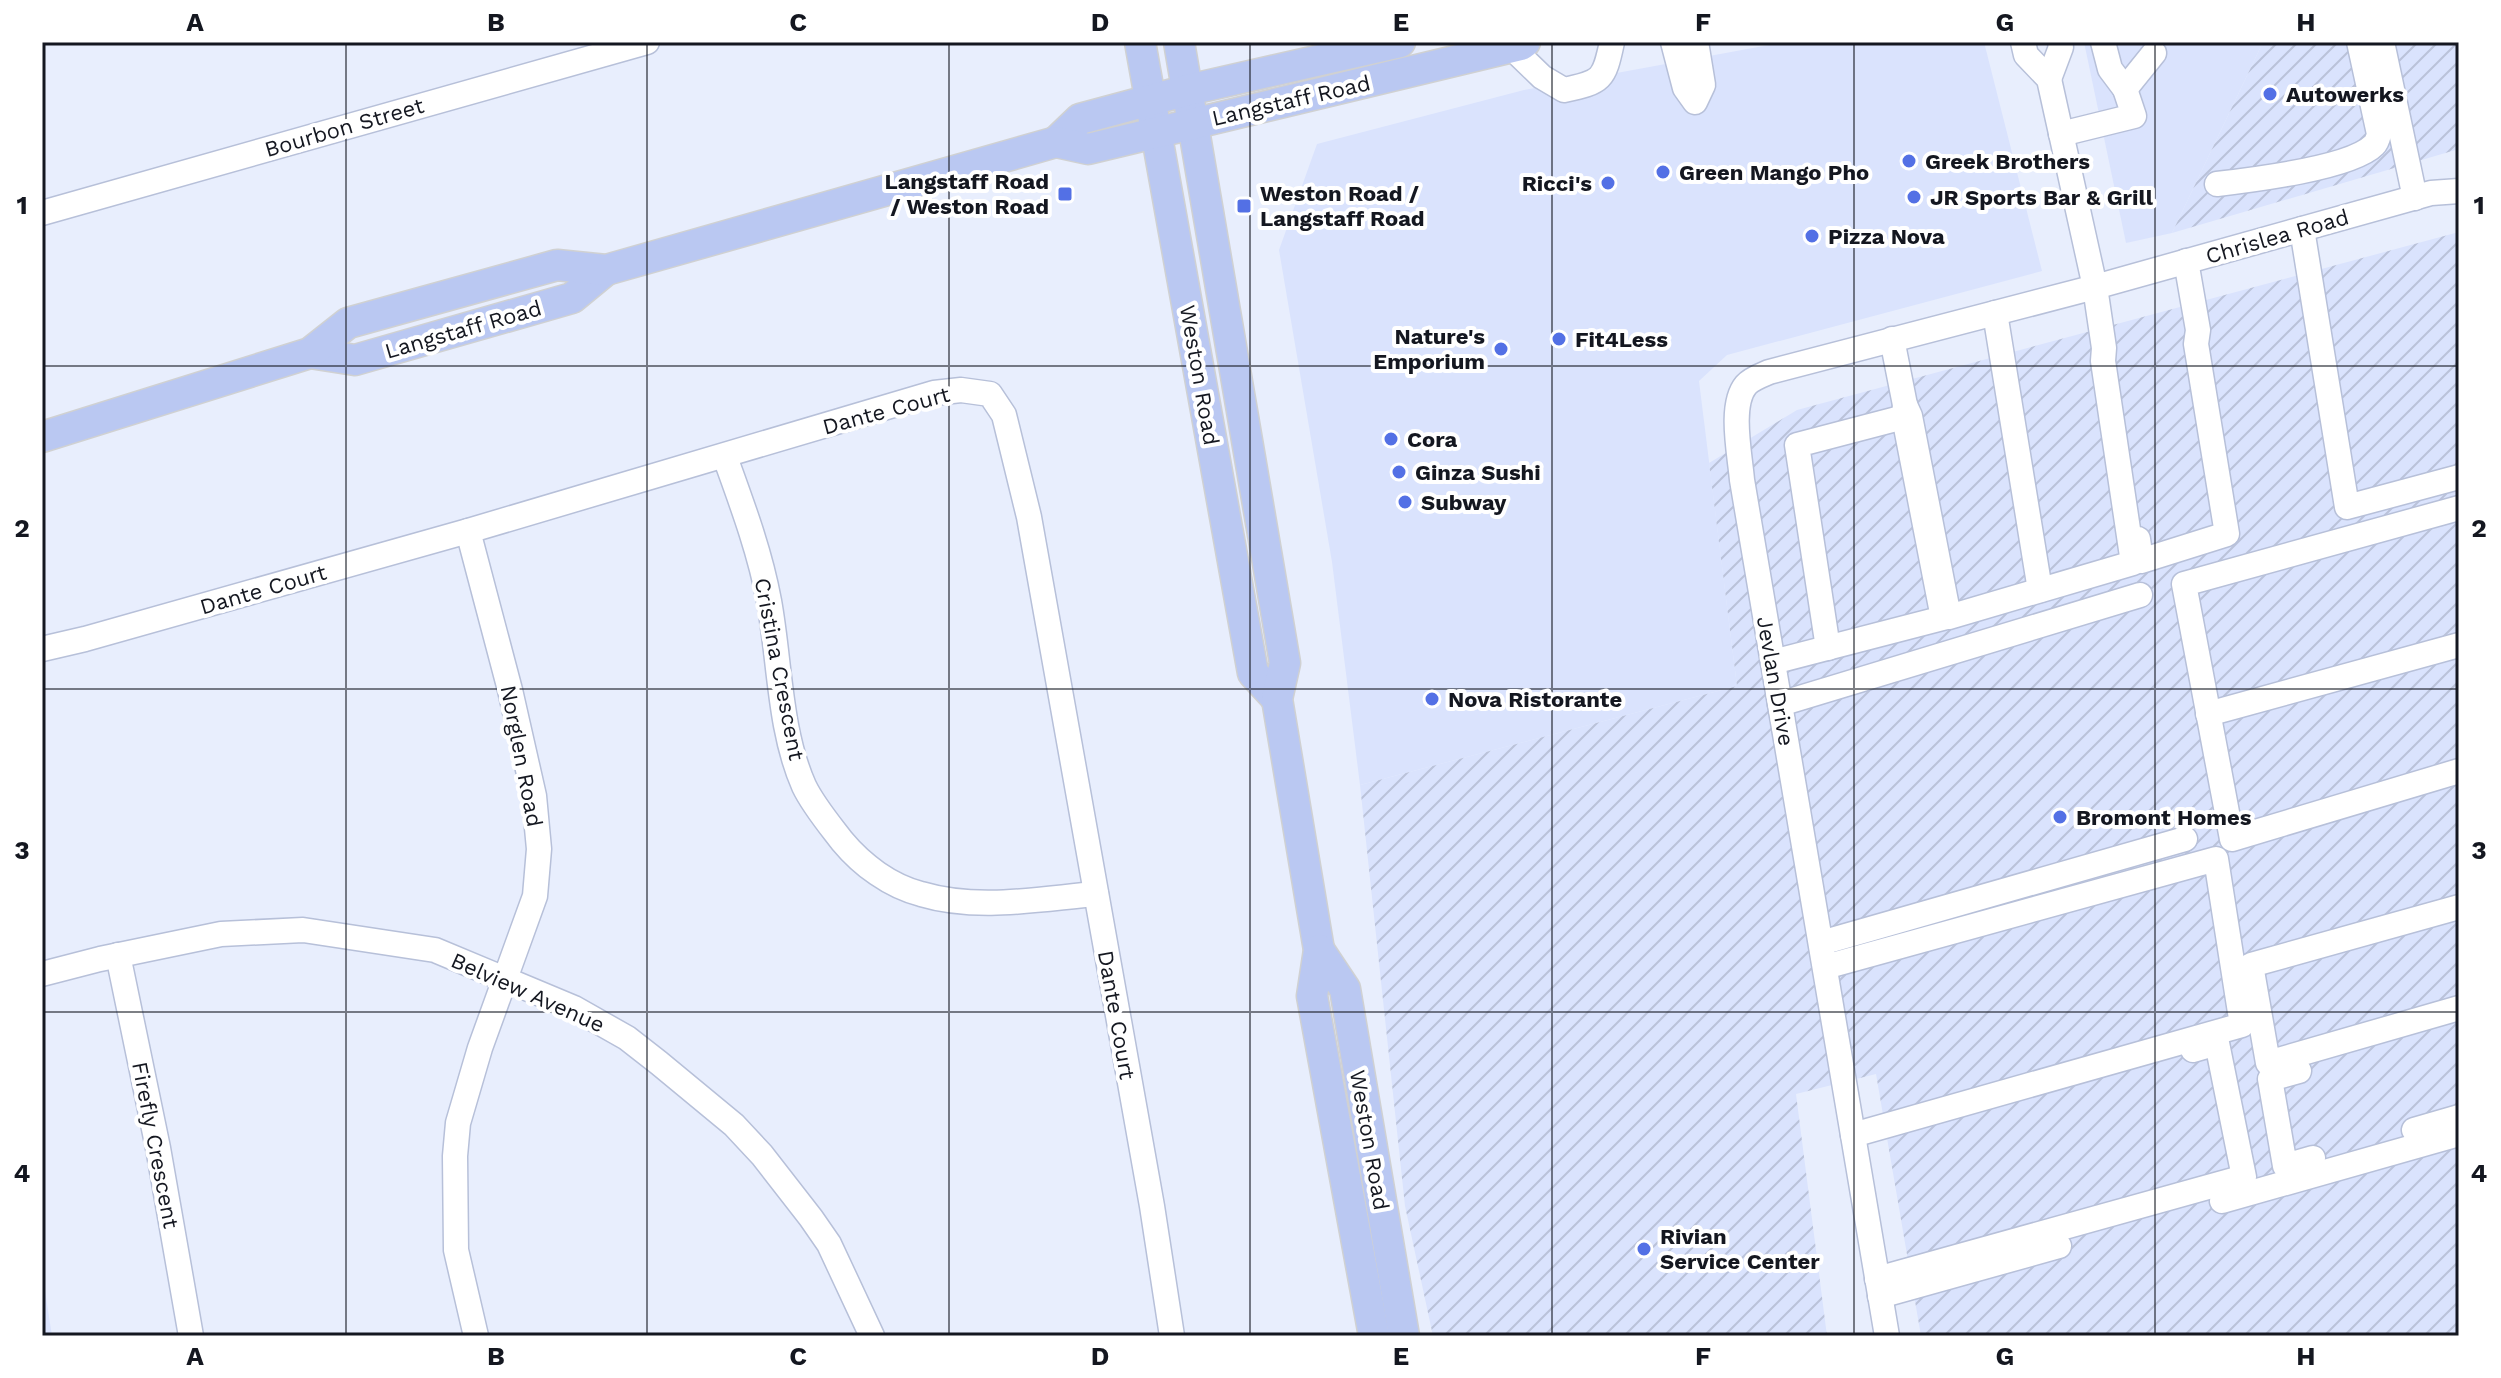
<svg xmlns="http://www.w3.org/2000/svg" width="2501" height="1378" font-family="'Work Sans',sans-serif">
<defs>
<pattern id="industrial-furrows" width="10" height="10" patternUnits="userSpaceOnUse" patternTransform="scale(2)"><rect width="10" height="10" fill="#dae3fd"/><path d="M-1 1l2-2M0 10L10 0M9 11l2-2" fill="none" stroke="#bac2d9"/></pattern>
</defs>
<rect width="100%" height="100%" fill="#e8eefd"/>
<!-- built -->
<g fill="#dae3fd">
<polygon points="1785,42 1984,42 2042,271 1727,355 1699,381 1737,686 1360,785 1332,562 1279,250 1317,144 1524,90"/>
<polygon points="2084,42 2263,42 2172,233 2126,243"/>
<polygon points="42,1272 52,1336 42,1336"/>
</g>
<!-- industrial -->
<g fill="url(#industrial-furrows)">
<polygon points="2263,42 2459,42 2459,149 2172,233"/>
<polygon points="2459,232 2459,1336 1921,1336 1876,1074 1796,1094 1827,1336 1433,1336 1405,1206 1360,785 1737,686 1709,463 1797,410"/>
</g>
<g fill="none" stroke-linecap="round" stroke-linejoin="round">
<defs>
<g id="minor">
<polyline points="1673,42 1685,88 1695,102 1703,85 1696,42"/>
<polyline points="2382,42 2415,198"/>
<path d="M1511 47 1542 77 1564 90C1602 82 1604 80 1612 42"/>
<polyline points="2049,79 2061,47 2060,42"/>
<polyline points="2125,89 2154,53"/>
<polyline points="2061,134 2134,116 2125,89 2110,69 2103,42"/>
<path d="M2217 184C2251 180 2351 168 2374 145 2377 142 2378 138 2379 134L2359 42"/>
<polyline points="42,213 647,42"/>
<polyline points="2302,229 2347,507 2459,477"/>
<polyline points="1995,313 2040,590"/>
<polyline points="1892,339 1905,405"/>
<path d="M725 457C742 504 760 552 769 601 780 661 779 730 804 786 813 805 829 824 842 841 862 865 890 886 921 894 978 911 1038 899 1096 894"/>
<polyline points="2459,508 2184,584 2232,839 2459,771"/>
<polyline points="468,531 510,690 534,796 539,849 535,896 480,1048 458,1123 455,1156 456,1250 476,1336"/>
<polyline points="2138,539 2141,561 2227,534 2196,344 2198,330 2186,261"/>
<polyline points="1828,648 1797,445 1904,417"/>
<polyline points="42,649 85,639 468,531 934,393 961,390 990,394 1004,415 1029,517 1152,1206 1172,1336"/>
<polyline points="1773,662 1943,618 1904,417 1905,405 1910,416 1949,617 2133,563 2103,361 2104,348 2095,287 2049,79 2026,55 2023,42"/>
<polyline points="1780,704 2140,595"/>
<polyline points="2208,714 2459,645"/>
<polyline points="2459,907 2251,965 2268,1063 2459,1008"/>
<polyline points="1821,943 2185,839"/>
<polyline points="118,955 158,1148 191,1336"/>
<polyline points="1825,967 2216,859 2242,1025 1853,1135"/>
<polyline points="42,974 100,959 221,934 303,930 435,950 574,1008 627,1038 659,1063 734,1125 762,1155 811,1218 829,1244 872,1336"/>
<polyline points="2299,1071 2270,1079 2285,1166 2313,1158"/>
<polyline points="2414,1130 2459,1117"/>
<polyline points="2222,1201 2459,1134"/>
<polyline points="1877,1279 2244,1177 2217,1043 2193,1050"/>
<polyline points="1880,1296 2059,1246"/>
<path d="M1887 1336 1742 480C1740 455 1729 405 1746 385 1751 379 1762 375 1769 372L2095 287 2431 193 2459 191"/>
</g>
<g id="major">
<polyline points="1140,42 1253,673 1277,699"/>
<polyline points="1179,42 1285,663 1277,699 1319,950 1312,996 1374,1336"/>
<polyline points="1056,142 1080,119 1188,90 1400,42"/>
<polyline points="310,353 355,360 572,298 606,270"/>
<polyline points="42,437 310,353 348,323 557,265 606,270 1056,142 1088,149 1521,45 1525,42"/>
<polyline points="1319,950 1345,989 1404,1336"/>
</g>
</defs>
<!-- minor casing -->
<use href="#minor" stroke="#b7c0d9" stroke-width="27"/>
<!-- major casing -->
<use href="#major" stroke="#d0d1d2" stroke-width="33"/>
<!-- minor -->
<use href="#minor" stroke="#fff" stroke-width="24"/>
<!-- major -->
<use href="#major" stroke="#bac8f2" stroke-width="30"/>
</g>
<!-- grid -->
<path fill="none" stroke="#141720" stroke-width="2" stroke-opacity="0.55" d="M346 42V1336M647 42V1336M949 42V1336M1250 42V1336M1552 42V1336M1854 42V1336M2155 42V1336M42 366H2459M42 689H2459M42 1012H2459"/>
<!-- markers -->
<g fill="#5370e5" stroke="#fff" stroke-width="3">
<circle cx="2270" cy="94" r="8"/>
<circle cx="1909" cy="161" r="8"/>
<circle cx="1663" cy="172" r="8"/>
<circle cx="1608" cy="183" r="8"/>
<rect x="1057" y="186" width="16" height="16" rx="4"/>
<circle cx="1914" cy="197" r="8"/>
<rect x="1236" y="198" width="16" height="16" rx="4"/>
<circle cx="1812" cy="236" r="8"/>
<circle cx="1559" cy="339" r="8"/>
<circle cx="1501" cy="349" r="8"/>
<circle cx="1391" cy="439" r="8"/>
<circle cx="1399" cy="472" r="8"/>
<circle cx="1405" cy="502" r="8"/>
<circle cx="1432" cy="699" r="8"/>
<circle cx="2060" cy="817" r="8"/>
<circle cx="1644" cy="1249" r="8"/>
</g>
<g text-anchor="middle" stroke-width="8" stroke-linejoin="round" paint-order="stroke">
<!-- poi labels -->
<g font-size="22" font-weight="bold" fill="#141720" stroke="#fff" text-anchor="start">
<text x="2286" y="102">Autowerks</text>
<text x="1925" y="169">Greek Brothers</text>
<text x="1679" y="180">Green Mango Pho</text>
<text x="1049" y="189" text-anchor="end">Langstaff Road<tspan x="1049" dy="25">/ Weston Road</tspan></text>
<text x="1592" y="191" text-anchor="end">Ricci's</text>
<text x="1260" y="201">Weston Road /<tspan x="1260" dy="25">Langstaff Road</tspan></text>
<text x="1930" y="205">JR Sports Bar &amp; Grill</text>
<text x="1828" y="244">Pizza Nova</text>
<text x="1485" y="344" text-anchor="end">Nature's<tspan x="1485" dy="25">Emporium</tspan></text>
<text x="1575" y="347">Fit4Less</text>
<text x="1407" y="447">Cora</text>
<text x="1415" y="480">Ginza Sushi</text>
<text x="1421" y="510">Subway</text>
<text x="1448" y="707">Nova Ristorante</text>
<text x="2076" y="825">Bromont Homes</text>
<text x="1660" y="1244">Rivian<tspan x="1660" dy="25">Service Center</tspan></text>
</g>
<!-- street labels -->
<g font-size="22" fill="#141720" stroke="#fff">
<text transform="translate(1291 100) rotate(-13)" y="8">Langstaff Road</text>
<text transform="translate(344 127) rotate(-16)" y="8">Bourbon Street</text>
<text transform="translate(2277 236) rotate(-16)" y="8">Chrislea Road</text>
<text transform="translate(463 329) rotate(-16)" y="8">Langstaff Road</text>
<text transform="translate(1200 375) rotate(80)" y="8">Weston Road</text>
<text transform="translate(886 410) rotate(-15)" y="8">Dante Court</text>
<text transform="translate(263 589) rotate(-16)" y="8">Dante Court</text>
<text transform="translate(780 669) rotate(79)" y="8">Cristina Crescent</text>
<text transform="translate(1776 681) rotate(80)" y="8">Jevlan Drive</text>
<text transform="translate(522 756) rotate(79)" y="8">Norglen Road</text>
<text transform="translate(528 992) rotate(24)" y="8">Belview Avenue</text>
<text transform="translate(1117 1015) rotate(80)" y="8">Dante Court</text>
<text transform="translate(1370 1140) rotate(80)" y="8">Weston Road</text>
<text transform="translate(156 1145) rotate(79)" y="8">Firefly Crescent</text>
</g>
</g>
<!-- border -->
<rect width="2501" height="1378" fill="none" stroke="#ffffff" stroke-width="88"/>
<rect x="44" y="44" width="2413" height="1290" fill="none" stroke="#141720" stroke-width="3"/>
<g font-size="26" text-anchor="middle" font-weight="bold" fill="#141720">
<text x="195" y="31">A</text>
<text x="496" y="31">B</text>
<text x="798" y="31">C</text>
<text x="1100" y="31">D</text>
<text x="1401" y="31">E</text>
<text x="1703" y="31">F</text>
<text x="2005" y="31">G</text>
<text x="2306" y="31">H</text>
<text x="22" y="214">1</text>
<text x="2479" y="214">1</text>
<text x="22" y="537">2</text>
<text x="2479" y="537">2</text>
<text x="22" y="859">3</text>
<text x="2479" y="859">3</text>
<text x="22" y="1182">4</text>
<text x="2479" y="1182">4</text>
<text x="195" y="1365">A</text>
<text x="496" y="1365">B</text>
<text x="798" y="1365">C</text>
<text x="1100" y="1365">D</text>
<text x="1401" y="1365">E</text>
<text x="1703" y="1365">F</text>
<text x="2005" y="1365">G</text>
<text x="2306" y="1365">H</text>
</g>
</svg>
